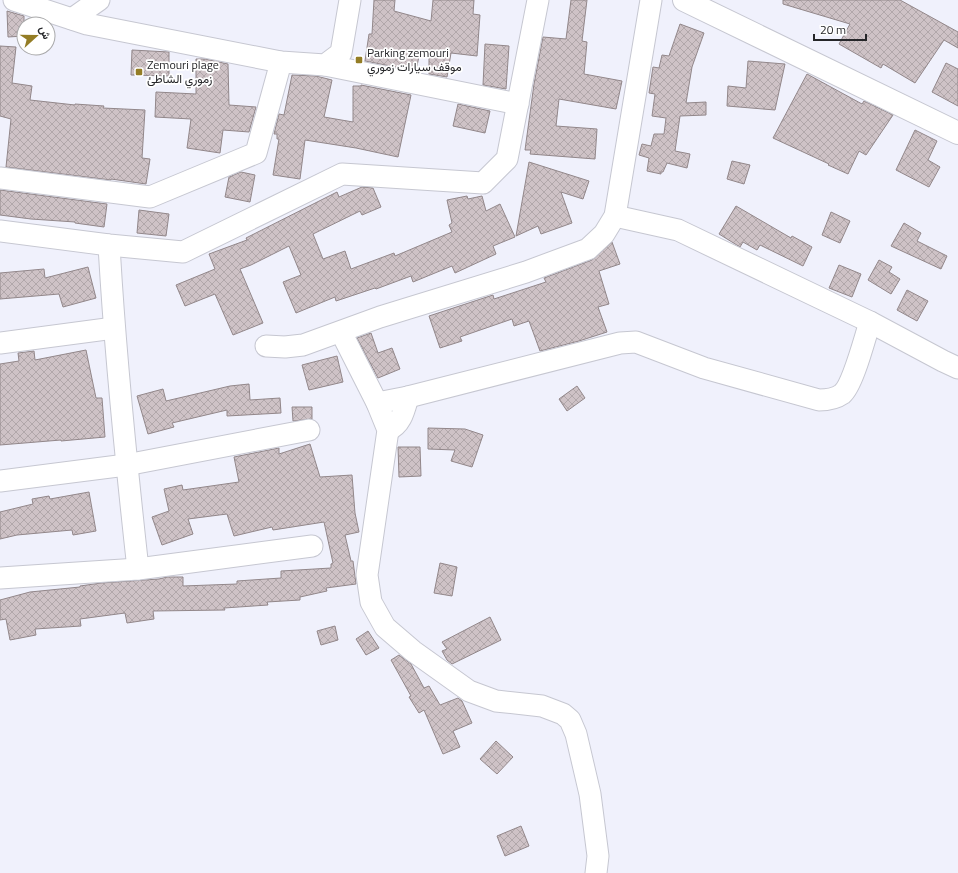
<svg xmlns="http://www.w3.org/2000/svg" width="958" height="873" font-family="'Titillium Web',Vazirmatn,sans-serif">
<defs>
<pattern id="building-cross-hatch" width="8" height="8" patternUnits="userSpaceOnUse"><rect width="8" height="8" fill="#cec2c6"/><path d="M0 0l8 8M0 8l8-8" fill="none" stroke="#b1a7aa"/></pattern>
</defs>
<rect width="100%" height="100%" fill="#f0f1fc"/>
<!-- building -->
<g fill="url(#building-cross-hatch)" stroke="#92878a">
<polygon points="374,0 395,0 394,11 431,21 433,0 474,0 473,14 480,15 477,56 451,53 447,77 429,74 429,52 420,51 416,71 365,61 369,34 372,34"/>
<polygon points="571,0 587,0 582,41 587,42 584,74 622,81 616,109 559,99 556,126 597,129 595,159 530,154 531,150 525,150 534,84 543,37 566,39"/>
<polygon points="783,0 900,0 958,32 958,48 944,40 915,83 883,64 881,68 839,44 850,24 783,4"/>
<polygon points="7,11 24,16 24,36 8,37"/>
<polygon points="680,24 704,33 692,67 686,103 706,102 706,115 680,116 675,151 690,154 687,168 667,163 663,172 661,172 661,174 647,171 649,158 639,155 642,144 651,146 654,134 664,134 666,118 652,116 655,94 649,93 653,67 659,68 662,55 669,56"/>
<polygon points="485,44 509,46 506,89 483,85"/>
<polygon points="0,46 16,47 12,83 32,86 30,100 75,105 75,104 104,106 103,108 145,110 142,158 150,159 146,184 111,179 111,180 6,167 11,119 0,116"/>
<polygon points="132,50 169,52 169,76 131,75"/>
<polygon points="196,59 205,59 228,64 229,105 256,107 249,132 223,130 220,153 187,148 191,119 155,117 156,92 196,94"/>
<polygon points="748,61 785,64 775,110 727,106 728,86 746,88"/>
<polygon points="946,63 958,69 958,106 932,92"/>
<polygon points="807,74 862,104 864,101 893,115 866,155 859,151 848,174 828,165 829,164 773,138"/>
<polygon points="292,75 316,76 332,80 324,117 353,122 353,86 361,86 361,85 411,95 398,157 356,148 305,140 300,179 273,175 279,139 277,139 277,134 274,134 279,114 284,115"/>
<polygon points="458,104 490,111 485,133 453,126"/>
<polygon points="915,130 937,141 928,160 940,167 929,187 896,170"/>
<polygon points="732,161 750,165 744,184 727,179"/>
<polygon points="529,162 589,181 583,199 561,192 572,223 541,234 538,226 516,236"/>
<polygon points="241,172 255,175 250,202 225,197 229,177"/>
<polygon points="362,187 373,188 381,207 362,215 360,211 313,234 323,259 345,251 351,269 394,253 395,256 452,232 449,225 452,223 447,200 467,196 468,199 482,196 486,211 500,204 515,237 493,246 496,254 455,273 452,266 413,282 411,276 376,289 375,288 336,301 335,297 296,313 283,282 301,275 289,246 251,265 240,269 263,323 233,335 215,294 185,306 176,285 215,269 209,254 247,240 246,238 337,192 339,197"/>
<polygon points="0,190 107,204 104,227 75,223 75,222 31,219 0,215"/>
<polygon points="736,206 791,238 792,236 812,247 803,266 760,245 757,250 743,242 740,247 719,234"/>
<polygon points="139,210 169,214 166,236 137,233"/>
<polygon points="831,212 850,221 840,243 822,235"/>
<polygon points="904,223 921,233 917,241 947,256 941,269 891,246"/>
<polygon points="612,242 620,264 599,271 609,304 598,307 607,332 579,341 540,351 529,321 514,326 512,319 460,337 462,341 440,348 429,316 493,295 494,299 546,282 544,278 592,260"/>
<polygon points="879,260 892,267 889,272 900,279 891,294 868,280"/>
<polygon points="839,265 861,274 852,297 829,288"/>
<polygon points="88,267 96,298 63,307 59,294 0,299 0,273 44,269 45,278"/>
<polygon points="907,290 928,301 917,321 897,310"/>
<polygon points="371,333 378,353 392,348 400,369 378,378 357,338"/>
<polygon points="86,350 96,398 102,398 105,437 61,441 61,440 0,445 0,364 19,361 18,353 34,351 35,360"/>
<polygon points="337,356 343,382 309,390 302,365"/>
<polygon points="249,384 250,400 280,398 281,413 227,416 227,410 172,423 174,427 148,434 137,396 163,389 166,401 230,386"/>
<polygon points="577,386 585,398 567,411 559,399"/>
<polygon points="292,407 312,407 312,419 293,421"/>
<polygon points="428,428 465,429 483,435 472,467 451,461 455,450 428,449"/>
<polygon points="310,444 320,477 352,475 355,513 359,532 345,535 351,561 353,561 356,584 326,588 327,591 300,597 300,600 267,602 268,605 224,608 225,610 153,611 154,619 127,623 125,613 80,619 81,626 35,629 36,635 10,640 6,619 0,620 0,600 30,592 80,587 80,586 101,583 159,579 167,577 183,577 183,586 237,584 237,581 281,578 281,571 331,568 331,564 333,563 324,522 273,530 272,527 234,536 227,514 188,519 193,534 162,545 152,517 169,511 164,489 182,485 183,490 239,482 234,457 279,448 279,454"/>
<polygon points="398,447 420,447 421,476 399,477"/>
<polygon points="89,492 96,531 73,535 72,530 17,535 0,539 0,512 33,504 32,499 49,496 50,499"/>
<polygon points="440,563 457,567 452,596 434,593"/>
<polygon points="490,617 501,640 452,664 447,660 442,651 447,649 442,642"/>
<polygon points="335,626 338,640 321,645 317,631"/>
<polygon points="368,631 379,648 366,655 356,639"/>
<polygon points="399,655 411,664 424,688 429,686 440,705 458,698 462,701 472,723 453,731 460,747 443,754 424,710 419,713 409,697 411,696 391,660"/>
<polygon points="496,741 513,757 497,774 480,759"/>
<polygon points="521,826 529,846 505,856 497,836"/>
</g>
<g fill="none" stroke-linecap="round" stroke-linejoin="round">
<defs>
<g id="minor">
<polyline points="14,0 87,24 281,62 325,65 341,53 350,0"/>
<polyline points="72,19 99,0"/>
<polyline points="325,65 518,104"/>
<polyline points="0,178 150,197 256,153 281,62"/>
<polyline points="615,216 678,230 870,322 943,361 958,368"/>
<polyline points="0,231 109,245 183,252 342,174 483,183 507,159 538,0"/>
<path d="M109 245C115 353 126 461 138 569"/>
<polyline points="341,332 377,403 388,430 367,575 371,602 385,627 413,651 469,691 496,701 542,706 563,714 570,720 576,734 590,794 598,856 596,873"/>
<polyline points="0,343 114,328"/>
<polyline points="266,346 285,347 303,345 380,317 526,272 588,249 604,234 615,216 651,0"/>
<path d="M377 403 408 397 620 343 636 342 704 368 819 400C828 400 835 399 842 394 853 385 865 337 870 322"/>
<path d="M388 430C401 425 404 411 408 397"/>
<polyline points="0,481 126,465 309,430"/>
<polyline points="0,578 138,569 312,546"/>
</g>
<polyline id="major" points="684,0 958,133"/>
</defs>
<!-- minor casing -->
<use href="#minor" stroke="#c6c7d1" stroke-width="23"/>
<!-- major casing -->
<use href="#major" stroke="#c6c7d1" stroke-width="24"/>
<!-- minor -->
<use href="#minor" stroke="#fff" stroke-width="21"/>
<!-- major -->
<use href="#major" stroke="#fff" stroke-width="22"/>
</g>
<!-- markers -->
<g fill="#947d25" stroke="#fff" stroke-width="1.5">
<rect x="355" y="56" width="8" height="8" rx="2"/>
<rect x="135" y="68" width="8" height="8" rx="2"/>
</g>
<g text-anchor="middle" stroke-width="3.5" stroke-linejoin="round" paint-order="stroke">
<!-- poi labels -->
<g font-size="12" fill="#252629" stroke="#fff" text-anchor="start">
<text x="367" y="57">Parking zemouri<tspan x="367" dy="14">موقف سيارات زموري</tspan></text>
<text x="147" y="69">Zemouri plage<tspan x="147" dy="14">زموري الشاطئ</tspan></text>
</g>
</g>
<!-- north arrow -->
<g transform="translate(36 36) rotate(69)"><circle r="19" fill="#ffffff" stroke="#a8a8a9"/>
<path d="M0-3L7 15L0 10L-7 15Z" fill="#947d25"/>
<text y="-6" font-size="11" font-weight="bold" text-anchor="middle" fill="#252629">ش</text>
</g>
<!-- scale -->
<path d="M814 34v6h52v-6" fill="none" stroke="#252629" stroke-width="2"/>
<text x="820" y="34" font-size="12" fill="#252629" stroke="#ffffff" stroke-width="3" paint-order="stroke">20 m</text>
</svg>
